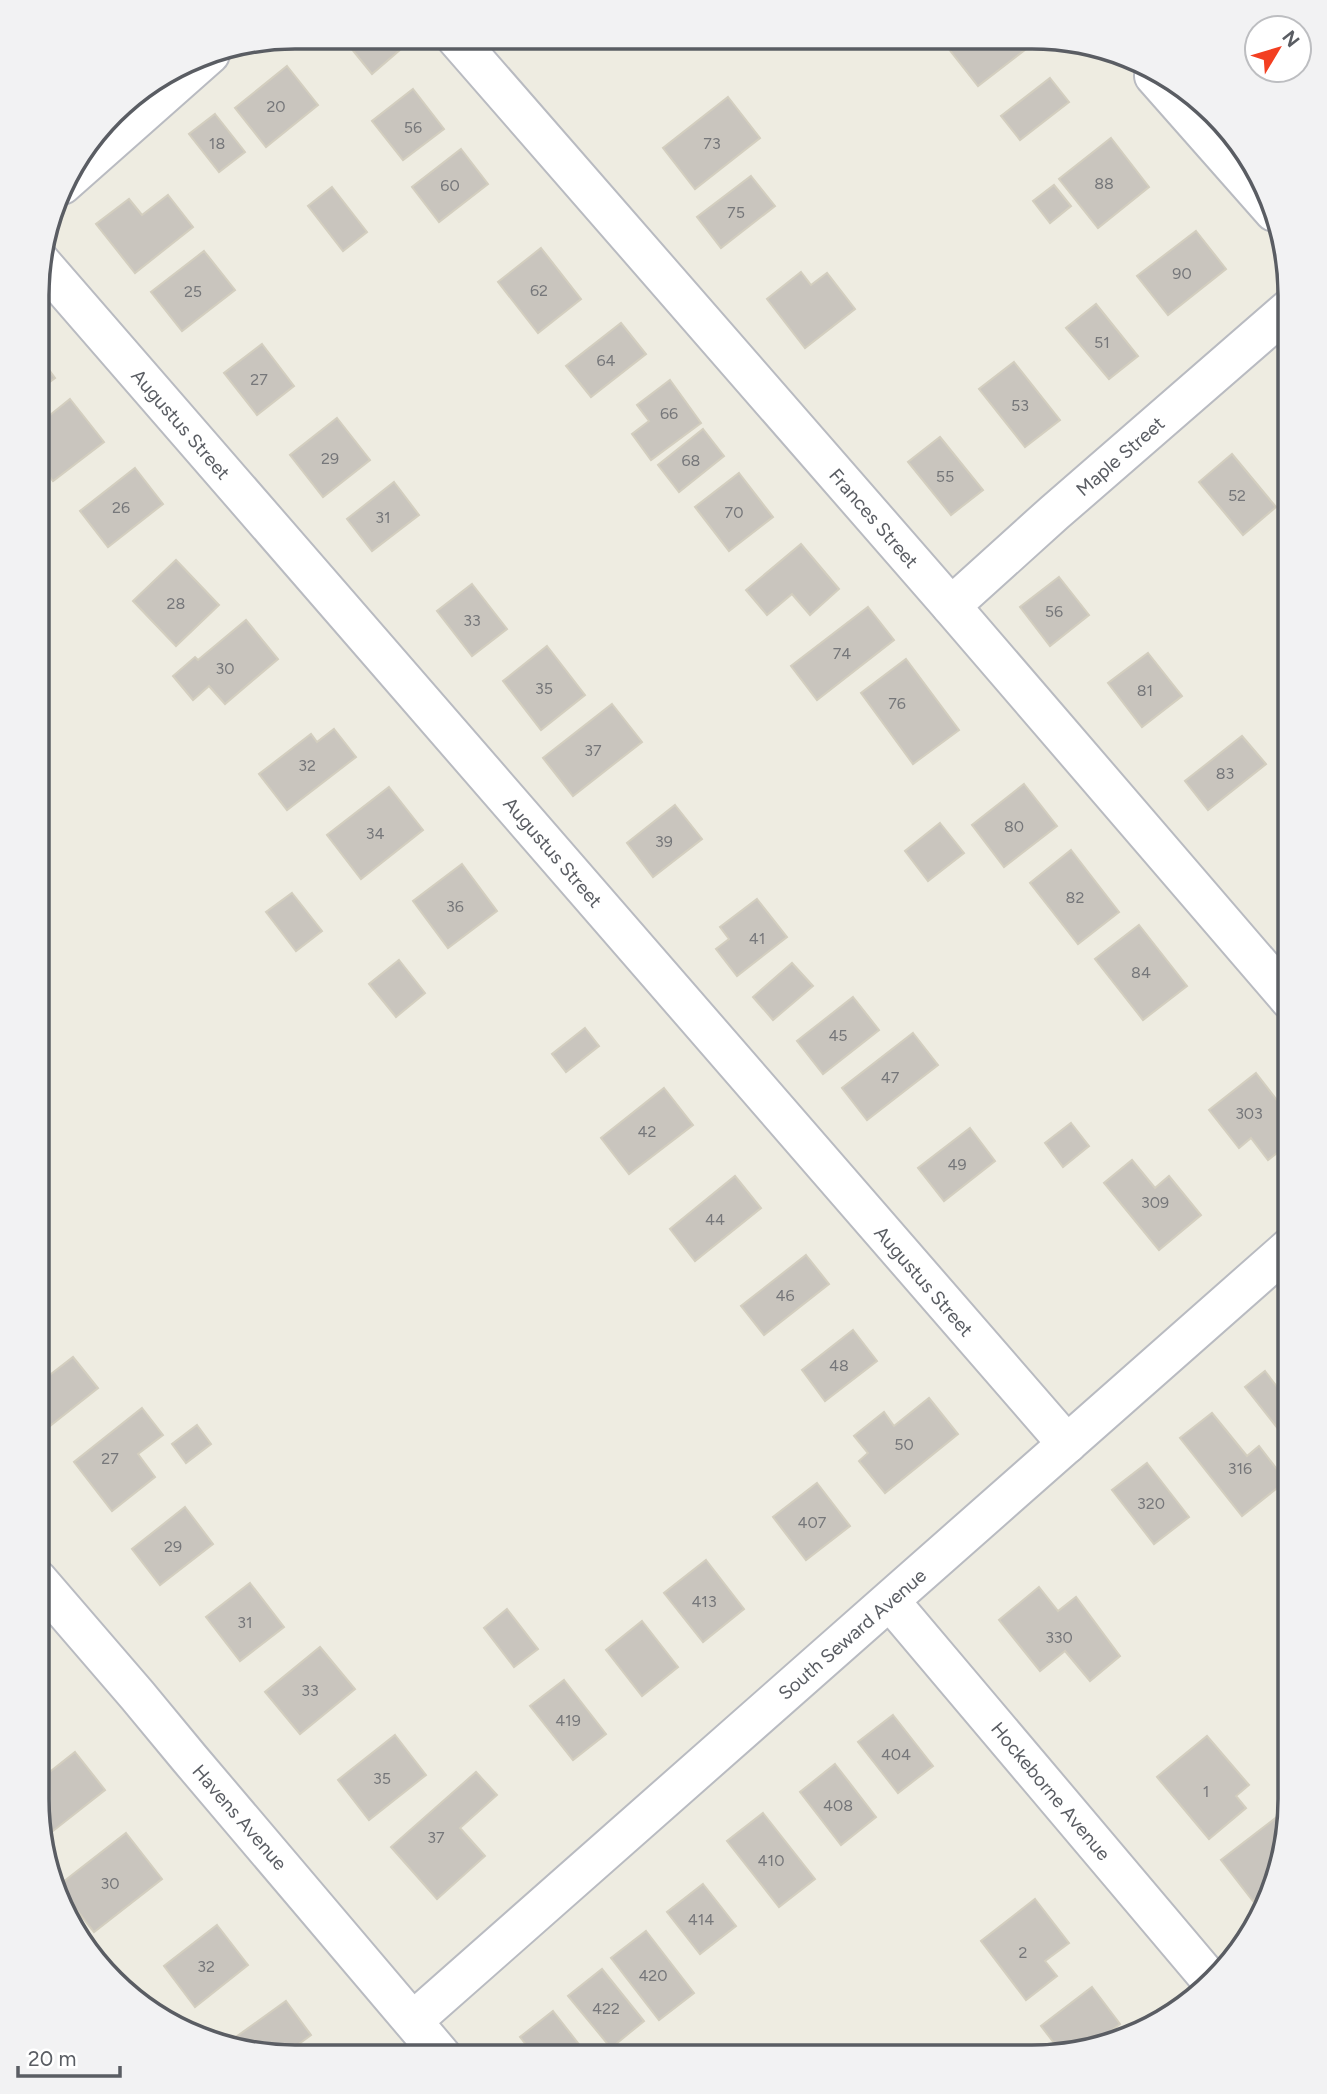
<svg xmlns="http://www.w3.org/2000/svg" width="1327" height="2094" font-family="Figtree,sans-serif">
<rect width="100%" height="100%" fill="#eeece1"/>
<!-- building -->
<g fill="#c9c5be" stroke="#d3cebf" stroke-width="2">
<polygon points="342,37 405,37 409,42 372,74"/>
<polygon points="941,39 1024,39 1030,46 978,86"/>
<polygon points="287,66 318,105 266,147 235,108"/>
<polygon points="1050,78 1069,102 1020,140 1001,116"/>
<polygon points="413,89 444,129 403,160 372,121"/>
<polygon points="728,97 760,138 695,189 663,148"/>
<polygon points="215,114 245,152 219,172 189,134"/>
<polygon points="1111,138 1149,187 1098,228 1059,179"/>
<polygon points="461,149 488,184 439,222 412,187"/>
<polygon points="751,176 775,206 721,248 697,217"/>
<polygon points="1054,185 1071,206 1050,223 1033,201"/>
<polygon points="332,187 367,232 343,251 308,206"/>
<polygon points="168,195 193,227 135,273 96,224 129,199 142,215"/>
<polygon points="1196,231 1226,269 1168,315 1137,276"/>
<polygon points="541,248 581,299 538,333 498,282"/>
<polygon points="204,251 235,290 182,331 151,292"/>
<polygon points="801,272 811,285 827,273 855,309 805,348 767,299"/>
<polygon points="1096,304 1138,356 1109,379 1066,328"/>
<polygon points="621,323 646,354 591,397 566,366"/>
<polygon points="262,344 294,386 257,415 224,373"/>
<polygon points="39,356 55,378 39,390"/>
<polygon points="1014,362 1060,420 1025,447 979,389"/>
<polygon points="670,380 701,423 651,460 632,434 649,421 637,405"/>
<polygon points="70,399 104,442 53,481 39,463 39,424"/>
<polygon points="337,418 370,460 323,497 290,455"/>
<polygon points="703,429 724,456 679,492 658,465"/>
<polygon points="940,437 983,490 951,515 908,462"/>
<polygon points="1232,454 1276,507 1243,535 1199,482"/>
<polygon points="135,468 163,504 108,547 80,511"/>
<polygon points="739,473 773,517 729,551 695,507"/>
<polygon points="394,482 419,515 372,551 347,519"/>
<polygon points="801,544 839,589 810,615 792,594 767,615 746,590"/>
<polygon points="176,560 219,605 176,646 133,601"/>
<polygon points="1059,577 1089,615 1050,646 1020,607"/>
<polygon points="472,584 507,629 472,656 437,611"/>
<polygon points="868,607 894,640 817,700 791,666"/>
<polygon points="246,620 278,659 225,704 209,686 193,700 173,676 195,657 198,660"/>
<polygon points="547,646 585,695 541,730 503,681"/>
<polygon points="1148,653 1182,696 1142,727 1108,683"/>
<polygon points="906,659 959,730 913,764 861,693"/>
<polygon points="612,704 642,742 573,796 543,758"/>
<polygon points="334,729 356,757 287,810 259,774 311,734 317,742"/>
<polygon points="1242,736 1266,764 1208,810 1185,781"/>
<polygon points="1024,784 1057,826 1004,867 972,825"/>
<polygon points="389,787 423,830 361,879 327,835"/>
<polygon points="675,805 702,839 653,877 627,843"/>
<polygon points="940,823 964,853 928,881 905,851"/>
<polygon points="1071,850 1119,912 1078,944 1030,883"/>
<polygon points="462,864 497,911 448,948 413,901"/>
<polygon points="292,893 322,931 296,951 266,912"/>
<polygon points="757,899 787,937 737,976 716,949 729,939 720,927"/>
<polygon points="1139,925 1187,986 1143,1020 1095,959"/>
<polygon points="399,960 425,993 396,1017 369,984"/>
<polygon points="792,963 813,986 773,1020 753,997"/>
<polygon points="853,997 879,1030 823,1074 797,1041"/>
<polygon points="585,1028 599,1046 566,1072 552,1054"/>
<polygon points="913,1033 938,1065 867,1120 842,1088"/>
<polygon points="1256,1073 1290,1117 1290,1143 1268,1160 1251,1138 1239,1148 1209,1110"/>
<polygon points="664,1088 693,1125 629,1174 601,1138"/>
<polygon points="1071,1123 1089,1146 1063,1167 1045,1143"/>
<polygon points="970,1128 995,1161 944,1201 918,1168"/>
<polygon points="1132,1160 1155,1188 1169,1176 1201,1215 1159,1250 1104,1183"/>
<polygon points="735,1176 761,1208 695,1261 670,1229"/>
<polygon points="806,1255 829,1284 764,1335 741,1306"/>
<polygon points="37,1296 47,1307 37,1314"/>
<polygon points="853,1330 877,1361 825,1401 802,1370"/>
<polygon points="73,1357 98,1388 41,1433 37,1428 37,1385"/>
<polygon points="1265,1371 1278,1388 1290,1378 1290,1444 1245,1387"/>
<polygon points="929,1398 958,1434 885,1493 859,1461 868,1453 854,1436 884,1412 894,1426"/>
<polygon points="142,1408 163,1435 138,1454 155,1477 112,1511 74,1462"/>
<polygon points="1212,1413 1247,1456 1259,1446 1286,1481 1242,1516 1180,1438"/>
<polygon points="197,1425 211,1444 186,1463 172,1444"/>
<polygon points="1147,1463 1189,1517 1154,1544 1112,1490"/>
<polygon points="817,1483 850,1526 806,1560 773,1517"/>
<polygon points="185,1507 213,1544 160,1585 132,1549"/>
<polygon points="706,1560 744,1609 703,1642 664,1593"/>
<polygon points="250,1583 284,1627 240,1661 206,1617"/>
<polygon points="1039,1587 1058,1611 1076,1597 1120,1656 1090,1681 1065,1651 1040,1671 999,1620"/>
<polygon points="507,1609 538,1649 514,1667 484,1628"/>
<polygon points="642,1621 678,1667 642,1696 606,1650"/>
<polygon points="320,1647 355,1689 300,1734 265,1692"/>
<polygon points="564,1680 606,1734 573,1760 530,1706"/>
<polygon points="893,1715 933,1766 898,1793 858,1742"/>
<polygon points="395,1735 426,1775 369,1820 338,1780"/>
<polygon points="1207,1736 1249,1785 1236,1796 1246,1808 1209,1839 1157,1777"/>
<polygon points="75,1752 105,1790 44,1838 37,1799 37,1782"/>
<polygon points="835,1764 876,1817 841,1845 800,1792"/>
<polygon points="476,1772 497,1795 460,1828 485,1856 437,1899 391,1847"/>
<polygon points="1286,1810 1290,1816 1276,1883 1253,1901 1221,1860"/>
<polygon points="763,1813 815,1879 779,1907 727,1841"/>
<polygon points="126,1833 162,1879 94,1932 58,1886"/>
<polygon points="703,1884 736,1926 700,1954 667,1912"/>
<polygon points="1035,1899 1069,1943 1045,1961 1057,1976 1026,2000 981,1941"/>
<polygon points="217,1925 248,1965 195,2007 164,1966"/>
<polygon points="646,1931 694,1993 659,2020 611,1958"/>
<polygon points="602,1969 644,2021 611,2048 568,1996"/>
<polygon points="1092,1987 1120,2024 1093,2045 1061,2052 1041,2026"/>
<polygon points="286,2001 311,2035 284,2055 262,2055 240,2049 233,2039"/>
<polygon points="553,2011 588,2056 535,2056 520,2037"/>
</g>
<g fill="none" stroke-linecap="round" stroke-linejoin="round">
<defs>
<g id="minor">
<polyline points="455,37 951,606 1290,1000"/>
<polyline points="1154,76 1274,212"/>
<polyline points="62,185 210,54"/>
<polyline points="39,260 1067,1444"/>
<polyline points="951,606 1054,513 1290,308"/>
<polyline points="37,1579 137,1695 190,1759 442,2056"/>
<polyline points="890,1601 1212,1982"/>
<polyline points="414,2020 1290,1247"/>
</g>
</defs>
<!-- minor casing -->
<use href="#minor" stroke="#b9bbc1" stroke-width="42"/>
<!-- minor -->
<use href="#minor" stroke="#fff" stroke-width="38"/>
</g>
<g text-anchor="middle" stroke-width="7" stroke-linejoin="round" paint-order="stroke">
<!-- number labels -->
<g font-size="16" fill="#76777a">
<text x="276" y="112">20</text>
<text x="413" y="133">56</text>
<text x="217" y="149">18</text>
<text x="712" y="149">73</text>
<text x="1104" y="189">88</text>
<text x="450" y="191">60</text>
<text x="736" y="218">75</text>
<text x="1182" y="279">90</text>
<text x="539" y="296">62</text>
<text x="193" y="297">25</text>
<text x="1102" y="348">51</text>
<text x="606" y="366">64</text>
<text x="259" y="385">27</text>
<text x="1020" y="411">53</text>
<text x="669" y="419">66</text>
<text x="330" y="464">29</text>
<text x="691" y="466">68</text>
<text x="945" y="482">55</text>
<text x="1237" y="501">52</text>
<text x="121" y="513">26</text>
<text x="734" y="518">70</text>
<text x="383" y="523">31</text>
<text x="176" y="609">28</text>
<text x="1054" y="617">56</text>
<text x="472" y="626">33</text>
<text x="842" y="659">74</text>
<text x="225" y="674">30</text>
<text x="544" y="694">35</text>
<text x="1145" y="696">81</text>
<text x="897" y="709">76</text>
<text x="593" y="756">37</text>
<text x="307" y="771">32</text>
<text x="1225" y="779">83</text>
<text x="1014" y="832">80</text>
<text x="375" y="839">34</text>
<text x="664" y="847">39</text>
<text x="1075" y="903">82</text>
<text x="455" y="912">36</text>
<text x="757" y="944">41</text>
<text x="1141" y="978">84</text>
<text x="838" y="1041">45</text>
<text x="890" y="1083">47</text>
<text x="1249" y="1119">303</text>
<text x="647" y="1137">42</text>
<text x="957" y="1170">49</text>
<text x="1155" y="1208">309</text>
<text x="715" y="1225">44</text>
<text x="785" y="1301">46</text>
<text x="839" y="1371">48</text>
<text x="904" y="1450">50</text>
<text x="110" y="1464">27</text>
<text x="1240" y="1474">316</text>
<text x="1151" y="1509">320</text>
<text x="812" y="1528">407</text>
<text x="173" y="1552">29</text>
<text x="704" y="1607">413</text>
<text x="245" y="1628">31</text>
<text x="1059" y="1643">330</text>
<text x="310" y="1696">33</text>
<text x="568" y="1726">419</text>
<text x="896" y="1760">404</text>
<text x="382" y="1784">35</text>
<text x="1206" y="1797">1</text>
<text x="838" y="1811">408</text>
<text x="436" y="1843">37</text>
<text x="771" y="1866">410</text>
<text x="110" y="1889">30</text>
<text x="701" y="1925">414</text>
<text x="1023" y="1958">2</text>
<text x="206" y="1972">32</text>
<text x="653" y="1981">420</text>
<text x="606" y="2014">422</text>
</g>
<!-- street labels -->
<g font-size="19" fill="#5a5d63" stroke="#fff">
<text transform="translate(181 424) rotate(49)" y="7">Augustus Street</text>
<text transform="translate(1120 456) rotate(-41)" y="7">Maple Street</text>
<text transform="translate(874 518) rotate(49)" y="7">Frances Street</text>
<text transform="translate(553 852) rotate(49)" y="7">Augustus Street</text>
<text transform="translate(924 1281) rotate(49)" y="7">Augustus Street</text>
<text transform="translate(852 1634) rotate(-41)" y="7">South Seward Avenue</text>
<text transform="translate(1051 1791) rotate(50)" y="7">Hockeborne Avenue</text>
<text transform="translate(240 1817) rotate(49)" y="7">Havens Avenue</text>
</g>
</g>
<!-- crop -->
<path d="M0 0H1327V2094H0ZM295 49H1032A246 246 0 0 1 1278 295V1799A246 246 0 0 1 1032 2045H295A246 246 0 0 1 49 1799V295A246 246 0 0 1 295 49Z" fill="#f2f2f3" fill-rule="evenodd"/>
<path fill="none" stroke="#5a5d63" stroke-width="3.5" d="M295 49H1032A246 246 0 0 1 1278 295V1799A246 246 0 0 1 1032 2045H295A246 246 0 0 1 49 1799V295A246 246 0 0 1 295 49Z"/>
<!-- north arrow -->
<g transform="translate(1278 49) rotate(52)"><circle r="33" fill="#ffffff" stroke="#bdbec1" stroke-width="2"/>
<path d="M0-5L12 26L0 18L-12 26Z" fill="#f33f21"/>
<text y="-10" font-size="19" font-weight="bold" text-anchor="middle" fill="#5a5d63">N</text>
</g>
<!-- scale -->
<path d="M18 2066v10h102v-10" fill="none" stroke="#5a5d63" stroke-width="3.5"/>
<text x="28" y="2066" font-size="21" fill="#5a5d63" stroke="#ffffff" stroke-width="5" paint-order="stroke">20 m</text>
</svg>
